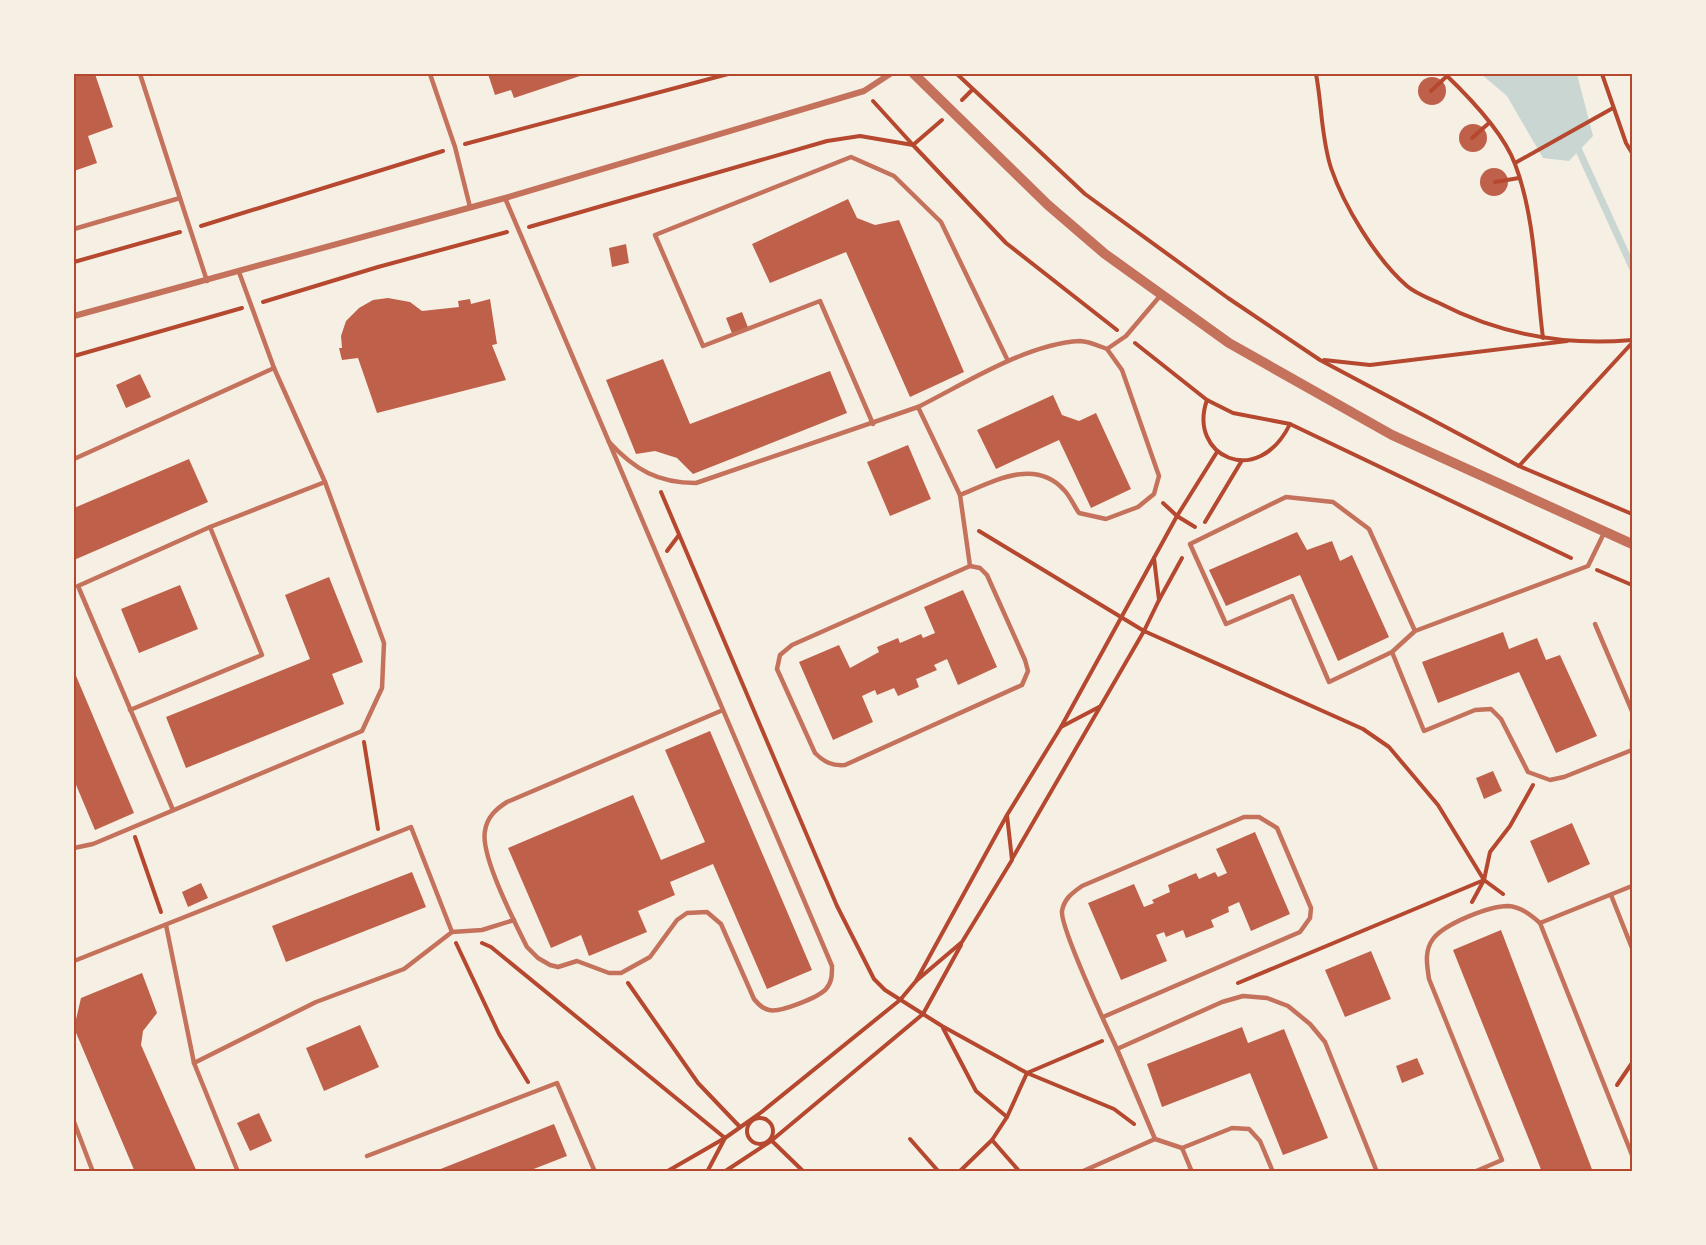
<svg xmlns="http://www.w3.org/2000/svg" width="1706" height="1245" font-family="'Work Sans',sans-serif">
<rect width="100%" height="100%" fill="#f6efe4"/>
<!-- water -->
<polygon fill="#c9d6d2" points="1481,74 1577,74 1593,136 1569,161 1543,158 1507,96"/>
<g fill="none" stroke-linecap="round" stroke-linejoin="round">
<!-- stream -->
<polyline stroke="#c9d6d2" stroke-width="7" points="1576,144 1632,267"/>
</g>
<!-- building -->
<g fill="#bf614a">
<polygon points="74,74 95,74 113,127 88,136 97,163 74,171"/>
<polygon points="488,74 586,74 514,98 511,90 495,95"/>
<circle cx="1432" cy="91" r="14"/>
<circle cx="1473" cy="138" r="14"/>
<circle cx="1494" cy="182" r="14"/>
<polygon points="848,199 857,218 875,225 899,220 964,372 910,397 846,252 770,283 752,244"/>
<polygon points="626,244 629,263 612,267 609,248"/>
<polygon points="388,298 410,302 422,311 459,307 458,301 470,299 471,304 490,299 497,344 492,345 506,380 377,413 358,358 342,360 339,348 342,348 341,336 346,321 359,308 373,300"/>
<polygon points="742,312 749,330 733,336 726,318"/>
<polygon points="663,359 690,424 830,371 847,413 693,474 677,458 655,451 636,454 606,380"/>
<polygon points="140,374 151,397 126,408 116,385"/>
<polygon points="1053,395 1062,415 1079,421 1096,413 1131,489 1091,508 1059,440 996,469 977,430"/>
<polygon points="908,445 931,499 890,516 867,462"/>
<polygon points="189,459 208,502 74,560 74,508"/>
<polygon points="1297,532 1307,550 1332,541 1340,561 1352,555 1389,637 1338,661 1300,575 1226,606 1209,570"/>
<polygon points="329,577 363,662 332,674 344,704 186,768 166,717 310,659 285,595"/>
<polygon points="180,585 198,629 139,653 121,609"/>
<polygon points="963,590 997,667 958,685 947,659 934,665 937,670 916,679 919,687 898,696 894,688 877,695 875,690 862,696 873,722 833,740 799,662 839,645 850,668 879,652 877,647 898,638 900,643 921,634 923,638 935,633 924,607"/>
<polygon points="1503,632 1509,649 1537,638 1546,660 1560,655 1597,736 1556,753 1519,672 1438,703 1422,662"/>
<polygon points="74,671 134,813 95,830 74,780"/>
<polygon points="710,731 812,970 767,989 713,864 670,882 675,895 638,911 647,932 589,956 581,935 551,948 508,848 633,795 661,860 705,842 665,750"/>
<polygon points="1493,771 1502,791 1484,799 1476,778"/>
<polygon points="1572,823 1590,864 1548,883 1530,841"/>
<polygon points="1255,832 1290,914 1251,931 1239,902 1228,907 1229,912 1211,920 1214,927 1186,938 1183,930 1166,937 1164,932 1156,935 1167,961 1121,980 1088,903 1134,884 1144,907 1154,903 1152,900 1170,892 1168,885 1196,873 1199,879 1215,872 1218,877 1227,873 1216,849"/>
<polygon points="412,872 426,907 286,962 272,926"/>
<polygon points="201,883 208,898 188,907 182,892"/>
<polygon points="1501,930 1593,1172 1542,1172 1453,950"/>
<polygon points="1371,951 1391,999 1345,1017 1325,970"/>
<polygon points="142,973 157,1013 143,1031 141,1045 197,1172 135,1172 74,1028 81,998"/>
<polygon points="360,1025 379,1067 324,1091 306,1048"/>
<polygon points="1242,1027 1248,1043 1284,1029 1328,1138 1283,1155 1250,1073 1162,1107 1147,1064"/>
<polygon points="1417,1058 1424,1074 1402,1083 1396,1066"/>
<polygon points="259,1113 272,1141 250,1151 237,1123"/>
<polygon points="554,1124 567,1156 526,1172 433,1172"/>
</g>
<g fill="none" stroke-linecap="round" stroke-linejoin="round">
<!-- path -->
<g stroke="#b5482f" stroke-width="4">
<polyline points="957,74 1085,194 1228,298 1320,360 1519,466 1632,514"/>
<path d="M1316 74C1322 105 1321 137 1331 168 1344 206 1376 259 1407 286 1415 293 1428 298 1439 303 1499 334 1565 346 1632 340"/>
<path d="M1445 74C1468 96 1504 134 1515 164 1535 216 1536 283 1543 338"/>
<polyline points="1602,74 1626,143 1632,153"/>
<polyline points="1431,91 1447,76"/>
<polyline points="962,100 972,90"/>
<polyline points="873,101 913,145 942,120"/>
<polyline points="1472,138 1489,123"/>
<polyline points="465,144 728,74"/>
<polyline points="1515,163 1613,108"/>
<polyline points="1495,182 1519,178"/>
<polyline points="201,226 443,151"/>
<polyline points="529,227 827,141 860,136 913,145 1006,243 1117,330"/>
<polyline points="74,262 180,232"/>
<polyline points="263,302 378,267 507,232"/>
<polyline points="1135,343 1207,400 1233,413 1290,424 1571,558"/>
<polyline points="74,356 242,308"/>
<polyline points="1324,360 1370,365 1567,341"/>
<path d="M1207 400C1187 456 1258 490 1290 424"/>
<polyline points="1519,466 1632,343"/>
<polyline points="661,492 837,906 874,979 885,990 942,1026 1027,1073 1102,1041"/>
<polyline points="1163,503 1177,516 1217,452"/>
<polyline points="1205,522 1241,462"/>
<polyline points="979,531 1144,631 1363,729 1389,747 1438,805 1484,880 1503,894"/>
<polyline points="667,551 679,535"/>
<polyline points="1597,570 1632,585"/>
<polyline points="1159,600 1182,558"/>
<polyline points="1099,707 1061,727 1177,516 1195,527"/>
<polyline points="364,742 378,829"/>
<polyline points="1007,815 1012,860 962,942 916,981 1007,815 1061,727"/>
<polyline points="135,837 161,912"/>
<polyline points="1012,859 1144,631 1159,600 1154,558"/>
<polyline points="1472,902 1484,880 1490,852 1510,826 1533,785"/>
<polyline points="456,943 499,1034 528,1082"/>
<polyline points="482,943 491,947 725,1138 666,1172"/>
<polyline points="628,983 698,1083 740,1127"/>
<polyline points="1238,983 1484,880"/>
<polyline points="943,1028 976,1091 1007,1117 992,1140 959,1172"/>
<polyline points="1617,1085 1632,1063"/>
<polyline points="1007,1117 1027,1073 1114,1109 1134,1124"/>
<circle cx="760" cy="1131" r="13"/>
<polyline points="910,1139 939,1172"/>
<polyline points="992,1140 1020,1172"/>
<polyline points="772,1141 804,1172"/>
<polyline points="707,1172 725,1138 759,1114 900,1000 916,981"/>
<polyline points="724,1172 771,1141 923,1014 961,945"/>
</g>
<!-- service -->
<g stroke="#c5725c" stroke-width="4.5">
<polyline points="430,74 455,147 470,207"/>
<polyline points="180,198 207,281"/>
<path d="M505 198 609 442C635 470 658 483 696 483L918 407"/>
<polyline points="74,229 180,198 140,74"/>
<polyline points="239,272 274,368"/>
<path d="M1107 349C1099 346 1088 341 1080 341 1026 344 966 383 918 407L960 495C992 482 1035 457 1064 490 1070 496 1074 506 1079 513L1106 519 1138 507 1154 494 1159 476 1122 370 1107 349 1126 336 1160 296"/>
<polyline points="873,424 820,301 703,346 655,235 851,157 894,176 941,222 1008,361"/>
<path d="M609 442 832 966C832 975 832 982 826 989 819 997 780 1013 769 1010 763 1009 758 1004 754 999L721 924 707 912 687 913 677 920 650 957 621 973H609L577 961 558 967 550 965 538 958 527 947C515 923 480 855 485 831 487 817 496 809 507 802L723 710"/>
<polyline points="74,459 274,368 325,482 384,643 382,688 362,731 93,844 74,848"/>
<polyline points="960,495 970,566"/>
<path d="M970 566 980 568 987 575 1025 660 1028 671 1022 685 845 765C832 766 824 762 815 753L777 669 780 655 792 645Z"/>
<polyline points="1595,624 1632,711"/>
<polyline points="1415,631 1369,529 1333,502 1286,497 1190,544 1226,624 1292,596 1329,682 1392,652 1415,631 1588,566 1605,531"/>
<polyline points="1392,652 1424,731 1475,710 1491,709 1501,719 1528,772 1550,780 1564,777 1632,750"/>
<polyline points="130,710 262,655 210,527"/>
<polyline points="1632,741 1632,752"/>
<polyline points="173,810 78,586 210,527 325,482"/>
<polyline points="1611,895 1632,948"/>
<polyline points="1540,923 1632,886"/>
<polyline points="166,925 194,1063 238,1172"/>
<polyline points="452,932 482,930 514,920"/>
<polyline points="74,961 411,827 452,932 404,969 316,1002 194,1063"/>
<path d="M1103 1017 1300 932 1310 918 1311 908 1277 828 1259 817H1244L1082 886C1072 893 1064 899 1062 911 1060 927 1107 1028 1117 1049"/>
<polyline points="74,1122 93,1172"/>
<polyline points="1155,1139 1117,1049 1222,1002 1243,996 1267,998 1288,1006 1310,1024 1325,1042 1377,1172"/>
<polyline points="1182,1148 1192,1172"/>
<polyline points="367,1156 557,1083 595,1172"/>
<polyline points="1081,1172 1155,1139 1182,1148 1232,1128 1249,1129 1260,1141 1273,1172"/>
<path d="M1474 1172 1502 1160 1429 979C1427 965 1424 951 1433 939 1444 924 1489 906 1508 906 1521 907 1531 915 1540 923L1632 1155"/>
</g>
<!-- minor -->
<polyline stroke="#c5725c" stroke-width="6" points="74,316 505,198 864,91 890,74"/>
<!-- tertiary -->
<polyline stroke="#c5725c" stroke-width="10" points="914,74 1048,205 1105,254 1229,343 1392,435 1632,544"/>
</g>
<!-- border -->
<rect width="1706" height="1245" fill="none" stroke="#f6efe4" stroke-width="150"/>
<rect x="75" y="75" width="1556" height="1095" fill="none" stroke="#b5482f" stroke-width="2"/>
</svg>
